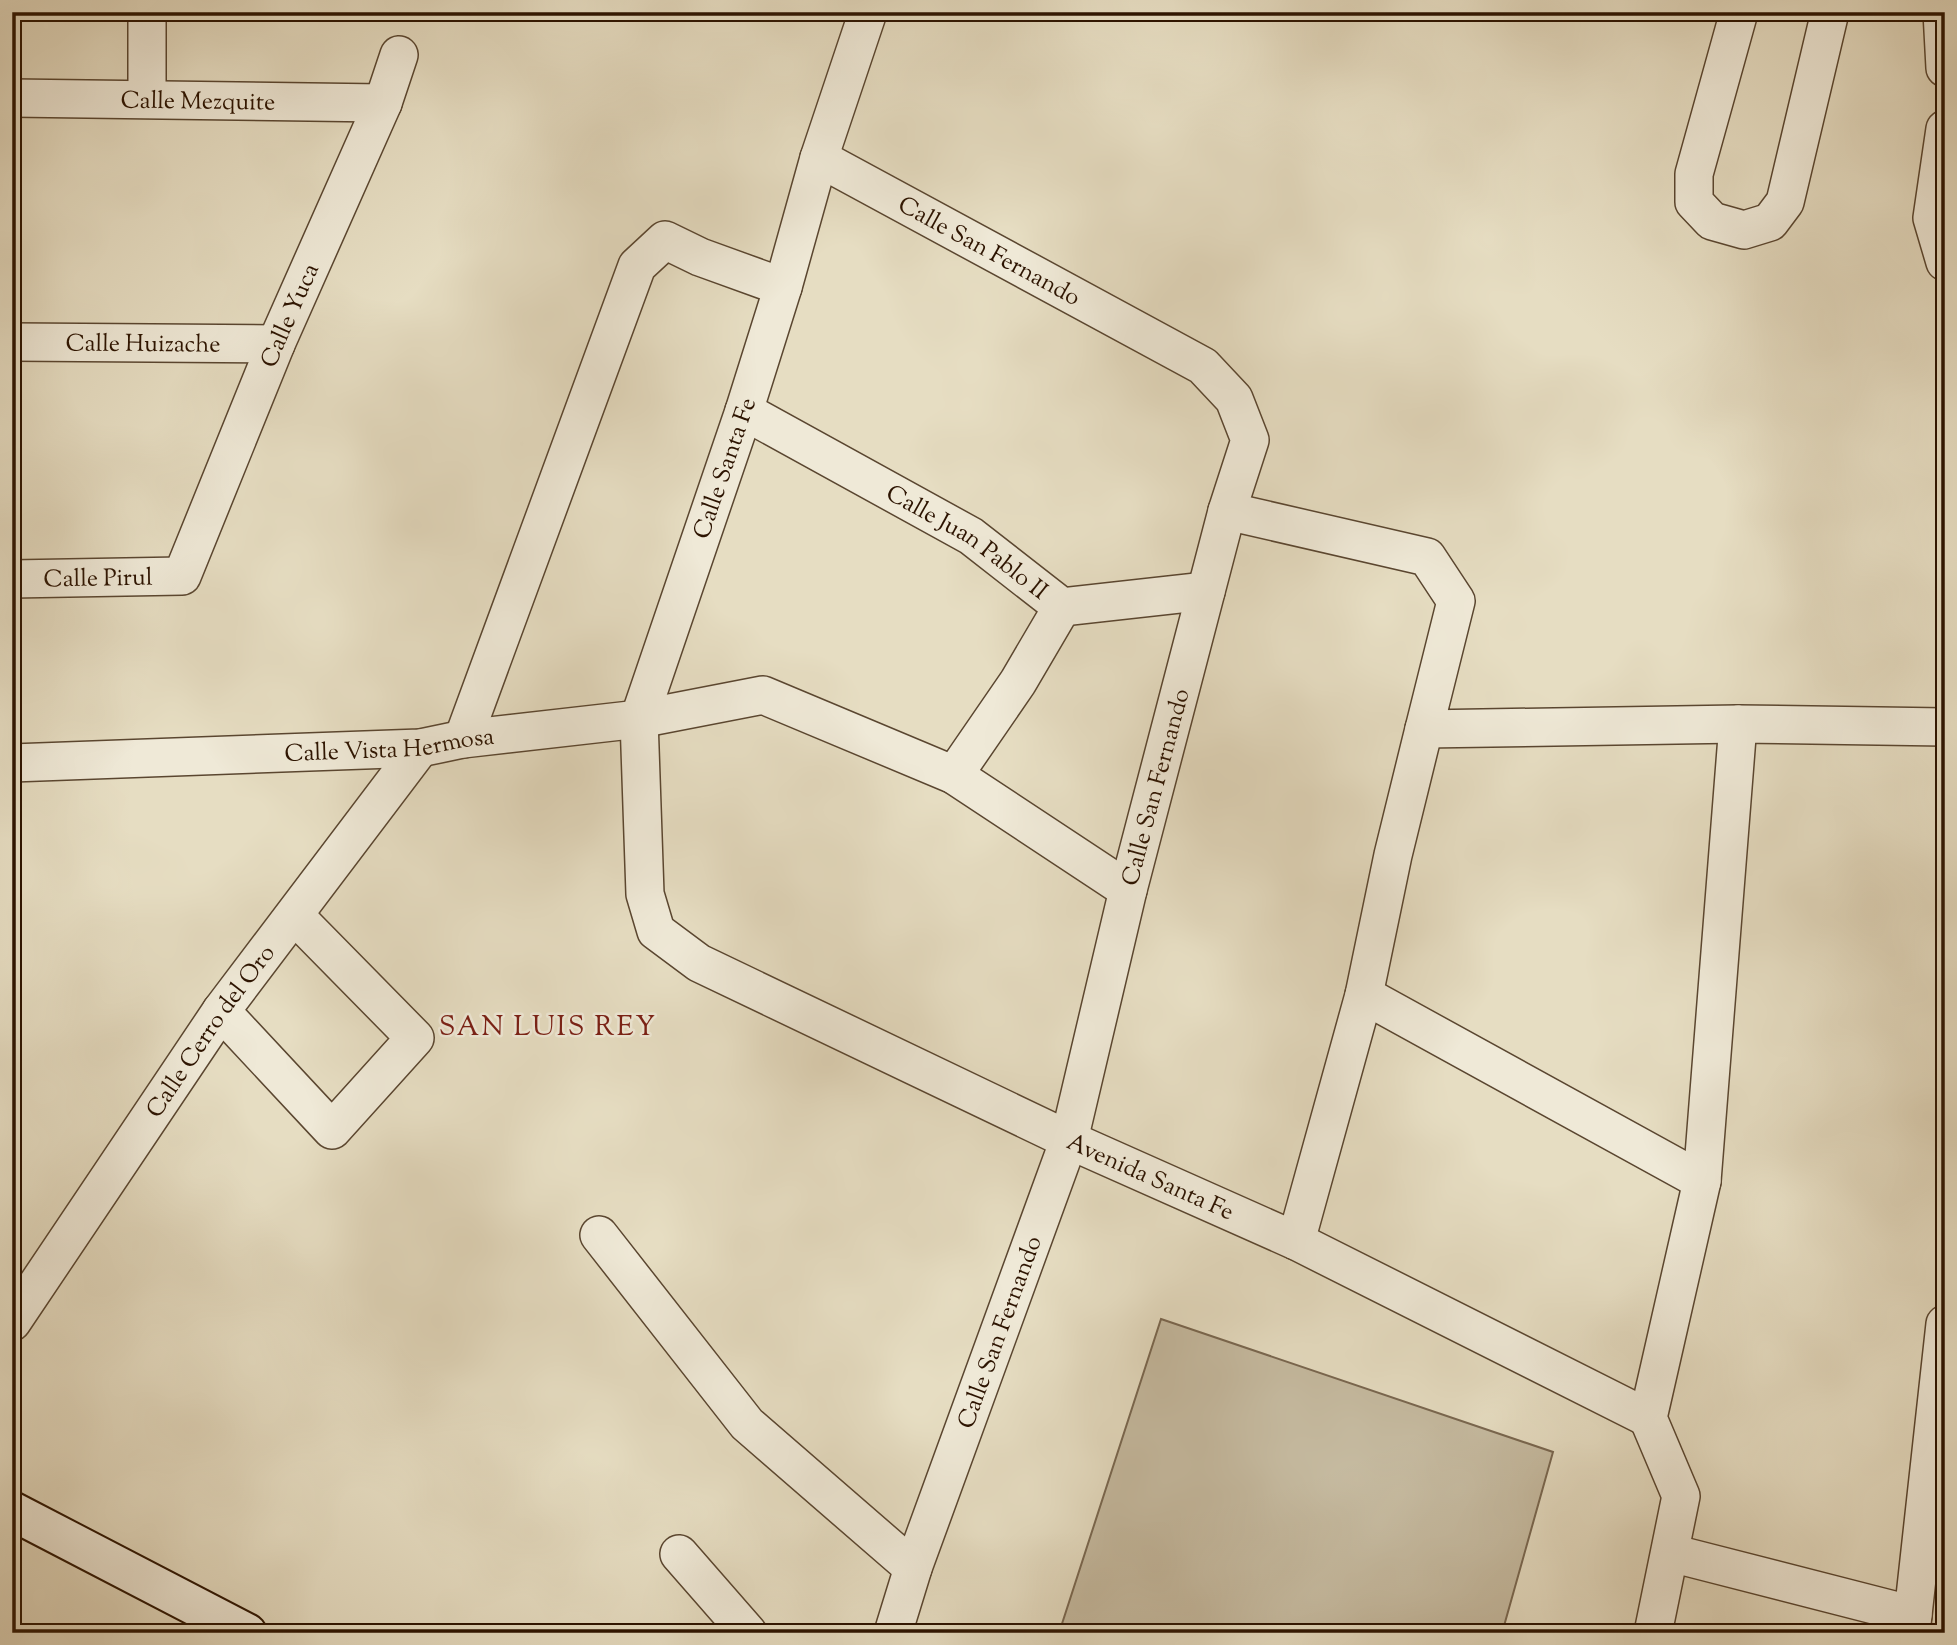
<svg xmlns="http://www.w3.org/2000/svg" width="1957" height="1645" font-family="'Sorts Mill Goudy',serif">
<rect width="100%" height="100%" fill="#e6ddc2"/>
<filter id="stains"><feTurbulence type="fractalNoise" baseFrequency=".00286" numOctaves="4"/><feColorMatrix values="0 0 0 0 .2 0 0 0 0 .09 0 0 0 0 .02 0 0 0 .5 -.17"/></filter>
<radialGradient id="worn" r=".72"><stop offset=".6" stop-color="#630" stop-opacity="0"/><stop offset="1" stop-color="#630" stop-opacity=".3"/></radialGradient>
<!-- pitch -->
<polygon fill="#c6bba1" stroke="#796750" stroke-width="2" points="1161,1319 1553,1452 1502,1633 1059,1633"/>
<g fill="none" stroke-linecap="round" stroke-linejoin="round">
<defs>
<g id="street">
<polyline points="147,12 147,99"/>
<path id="s1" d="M868 12 819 158 783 287 744 411 639 719 645 894 656 931 699 963 1069 1140 1296 1241 1648 1418"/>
<polyline points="1739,12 1694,174 1694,202 1712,221 1744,230 1770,222 1785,202 1830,12"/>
<polyline points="1942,12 1945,68"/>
<path id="s2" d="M12 98 383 103"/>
<polyline points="1945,129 1932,218 1945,262"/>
<path id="s3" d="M819 158 1203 366 1234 399 1250 440 1227 511 1128 890 1069 1140 913 1568 893 1633"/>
<path id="s4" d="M12 342 276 344"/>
<path id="s5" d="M744 411 971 536 1062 607 1206 591"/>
<polyline points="1227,511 1427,557 1456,601 1424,729 1738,724 1945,727"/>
<path id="s6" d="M12 579 182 576 276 344 383 103 399 55"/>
<polyline points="463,739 637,266 665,240 700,257 783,287"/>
<path id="s7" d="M12 763 420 748 463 739 639 719 763 695 954 775 1128 890"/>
<polyline points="954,775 1018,682 1062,607"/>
<polyline points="1364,995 1702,1181"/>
<polyline points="221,1011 332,1130 415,1038 295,916"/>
<polyline points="599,1235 747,1424 913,1568"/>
<polyline points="1296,1241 1364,995 1393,855 1424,729"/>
<path id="s8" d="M12 1322 221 1011 420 748"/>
<polyline points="1671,1553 1913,1615"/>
<polyline points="679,1554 748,1633"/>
<polyline points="1653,1633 1681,1496 1648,1418 1702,1181 1738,724"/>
<polyline points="1911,1633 1945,1324"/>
</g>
<polyline id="secondary" points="12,1511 247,1633"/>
</defs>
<!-- street casing -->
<use href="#street" stroke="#5a4630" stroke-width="40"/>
<!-- secondary casing -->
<use href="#secondary" stroke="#2c1300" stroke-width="42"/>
<!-- street -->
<use href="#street" stroke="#efe9d7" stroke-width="37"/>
<!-- secondary -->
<use href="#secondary" stroke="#efe9d7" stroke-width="38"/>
</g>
<g text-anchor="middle" stroke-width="5" stroke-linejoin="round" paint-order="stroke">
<!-- street labels -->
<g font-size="24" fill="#2c1300" stroke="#efe9d7">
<text dy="8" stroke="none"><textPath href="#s2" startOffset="186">Calle Mezquite</textPath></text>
<text dy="8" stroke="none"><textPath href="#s3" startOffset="194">Calle San Fernando</textPath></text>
<text dy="8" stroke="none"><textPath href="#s6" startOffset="452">Calle Yuca</textPath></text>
<text dy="8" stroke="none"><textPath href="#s4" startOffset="131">Calle Huizache</textPath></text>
<text transform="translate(724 468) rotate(-71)" y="8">Calle Santa Fe</text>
<text dy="8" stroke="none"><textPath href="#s5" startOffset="259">Calle Juan Pablo II</textPath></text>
<text dy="8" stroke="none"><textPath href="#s6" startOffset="86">Calle Pirul</textPath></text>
<text dy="8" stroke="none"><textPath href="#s7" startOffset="378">Calle Vista Hermosa</textPath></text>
<text transform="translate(1155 787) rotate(-75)" y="8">Calle San Fernando</text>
<text dy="8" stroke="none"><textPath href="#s8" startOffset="352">Calle Cerro del Oro</textPath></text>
<text dy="8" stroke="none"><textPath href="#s1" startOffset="1510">Avenida Santa Fe</textPath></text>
<text transform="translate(999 1332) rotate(-70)" y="8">Calle San Fernando</text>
</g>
<!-- quarter labels -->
<g font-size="28" letter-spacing="2" fill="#7a1f14" stroke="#efe9d7">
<text x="548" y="1035">SAN LUIS REY</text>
</g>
</g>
<!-- margin -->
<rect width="1957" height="1645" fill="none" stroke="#e6ddc2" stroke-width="42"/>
<rect x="14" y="14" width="1929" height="1617" fill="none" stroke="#2c1300" stroke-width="3.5"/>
<rect x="21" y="21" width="1915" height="1603" fill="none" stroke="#2c1300" stroke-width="2"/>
<rect width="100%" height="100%" filter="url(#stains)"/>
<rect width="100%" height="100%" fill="url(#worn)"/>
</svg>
